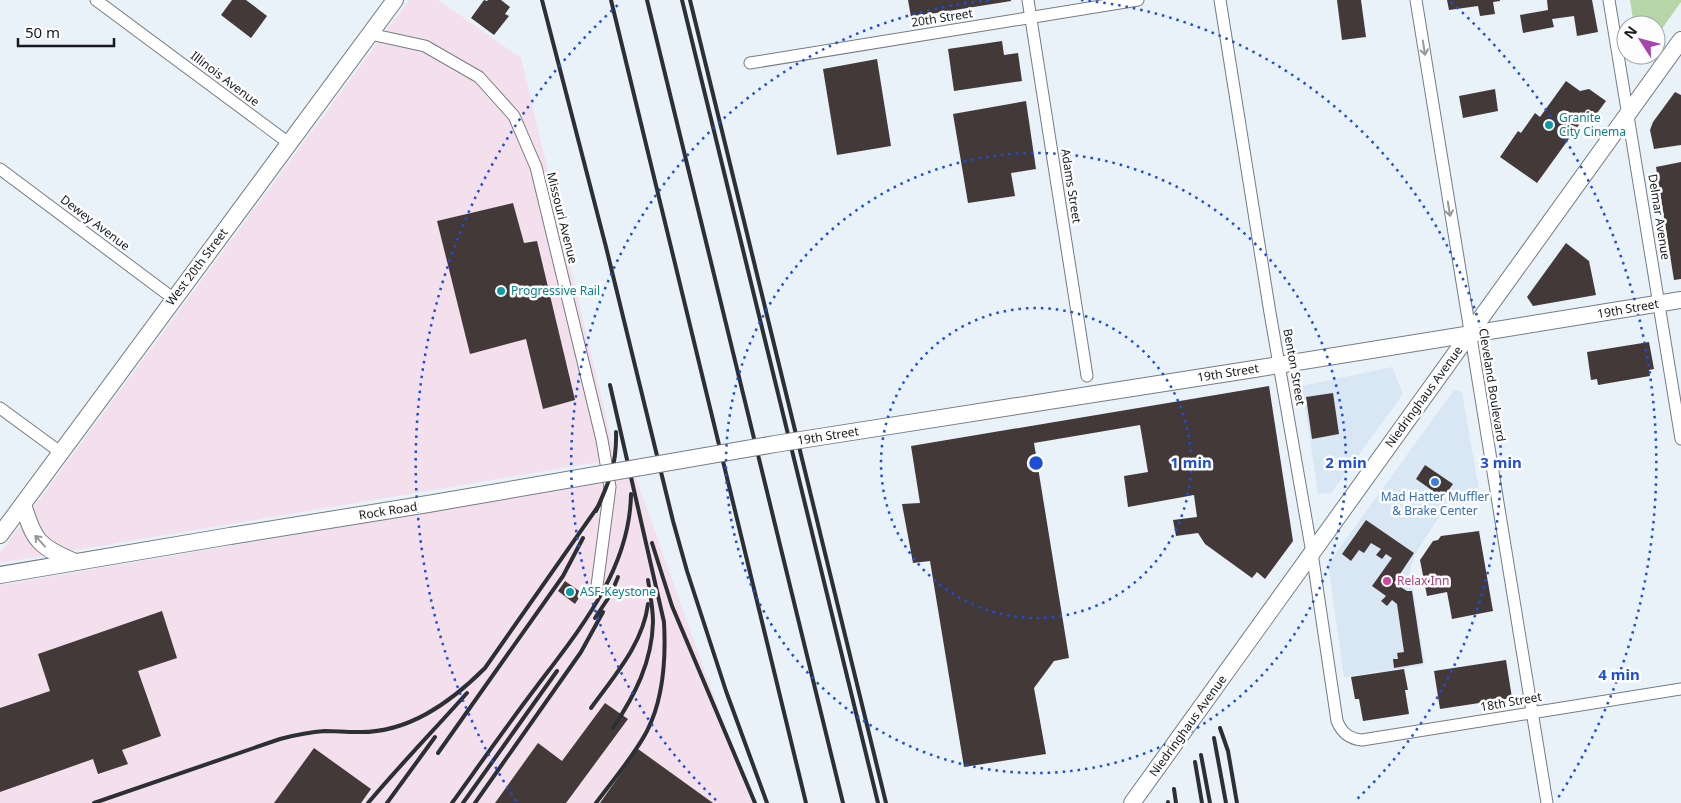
<svg xmlns="http://www.w3.org/2000/svg" width="1681" height="803" font-family="'Noto Sans',sans-serif">
<rect width="100%" height="100%" fill="#e9f1f9"/>
<!-- built -->
<g fill="#d9e7f5">
<polygon points="1392,367 1403,394 1331,493 1318,494 1302,386"/>
<polygon points="1454,390 1462,392 1479,490 1448,503 1415,554 1410,570 1425,665 1344,677 1328,564"/>
</g>
<!-- industrial -->
<g fill="#f4dfed">
<polygon points="409,0 438,0 521,58 616,459 0,563 0,553"/>
<polygon points="636,478 752,803 0,803 0,585 599,483"/>
</g>
<!-- green -->
<polygon fill="#b7d6a7" points="1630,0 1681,0 1681,2 1656,37 1656,25 1634,25"/>
<!-- building -->
<g fill="#433938">
<polygon points="232,0 246,0 267,16 251,38 221,15"/>
<polygon points="484,0 487,1 488,0 501,0 510,7 505,14 509,16 494,35 471,18"/>
<polygon points="908,0 1011,0 1011,1 911,17"/>
<polygon points="1337,0 1361,0 1366,37 1342,40"/>
<polygon points="1447,0 1500,0 1500,1 1493,2 1495,14 1480,16 1478,6 1449,10"/>
<polygon points="1547,0 1592,0 1598,32 1577,36 1574,16 1552,19 1554,27 1523,33 1520,15 1548,10"/>
<polygon points="1002,41 1004,55 1018,53 1022,81 954,91 948,49"/>
<polygon points="877,59 891,146 837,155 823,69"/>
<polygon points="1566,81 1580,91 1589,89 1606,101 1595,116 1584,118 1537,183 1500,157 1518,131 1521,133 1535,113 1540,117"/>
<polygon points="1495,89 1498,111 1463,118 1459,96"/>
<polygon points="1675,92 1681,95 1681,145 1654,149 1650,130 1653,122"/>
<polygon points="1026,101 1036,169 1011,173 1015,196 968,203 953,114"/>
<polygon points="1681,162 1681,279 1674,280 1656,167"/>
<polygon points="513,203 524,243 537,241 575,400 543,409 526,339 470,354 437,221"/>
<polygon points="1566,243 1589,261 1596,295 1533,306 1527,297"/>
<polygon points="1649,342 1654,369 1649,370 1650,376 1598,385 1597,379 1591,380 1587,352"/>
<polygon points="1269,386 1293,541 1265,579 1257,572 1252,578 1205,544 1198,533 1176,536 1173,520 1197,517 1194,495 1128,507 1124,476 1148,472 1140,425 1034,443 1069,658 1054,661 1034,688 1046,754 964,767 930,561 913,563 902,504 920,503 911,446"/>
<polygon points="1333,393 1339,434 1312,439 1306,397"/>
<polygon points="1425,465 1453,484 1443,498 1416,479"/>
<polygon points="1366,520 1414,553 1394,583 1407,591 1412,591 1423,663 1394,668 1393,659 1398,659 1397,653 1404,652 1397,604 1392,600 1387,606 1381,601 1386,596 1372,586 1392,558 1386,554 1382,559 1376,555 1381,549 1371,543 1364,553 1359,550 1351,561 1342,554"/>
<polygon points="1479,531 1493,611 1452,619 1447,592 1427,596 1420,560 1433,541 1438,540 1441,536"/>
<polygon points="565,581 582,593 575,604 558,591"/>
<polygon points="162,611 177,658 138,671 161,736 122,750 128,764 98,774 93,759 0,792 0,708 50,691 38,654"/>
<polygon points="1506,660 1512,698 1440,709 1434,671"/>
<polygon points="1404,669 1408,690 1405,690 1409,714 1363,721 1359,699 1355,699 1351,677"/>
<polygon points="605,703 628,719 566,803 495,803 538,743 562,761"/>
<polygon points="314,748 371,789 361,803 274,803"/>
<polygon points="638,749 713,803 600,803"/>
</g>
<g fill="none" stroke-linecap="round" stroke-linejoin="round">
<defs>
<g id="street">
<polyline points="96,0 290,144"/>
<polyline points="1028,0 1087,376"/>
<path d="M1220 0 1270 313 1312 553 1337 721C1342 733 1349 739 1362 740L1681 689"/>
<polyline points="1416,0 1547,803"/>
<polyline points="1609,0 1681,439"/>
<polyline points="370,34 425,46 479,77 514,116 536,167 602,440 610,487 597,586"/>
<polyline points="750,63 1138,0"/>
<polyline points="0,169 174,299"/>
<polyline points="0,408 60,452"/>
</g>
<g id="secondary">
<polyline points="1254,369 1681,300"/>
<path d="M23 504C34 542 39 546 75 562"/>
<polyline points="0,535 395,0"/>
<polyline points="0,575 230,536"/>
<polyline points="1132,803 1681,40"/>
</g>
</defs>
<!-- street casing -->
<use href="#street" stroke="#757c83" stroke-width="13"/>
<!-- secondary casing -->
<use href="#secondary" stroke="#757c83" stroke-width="18"/>
<!-- street -->
<use href="#street" stroke="#fff" stroke-width="11"/>
<!-- secondary -->
<use href="#secondary" stroke="#fff" stroke-width="16"/>
<!-- rail -->
<g stroke="#2c3033" stroke-width="4">
<polyline points="542,0 606,247 673,521 687,571 726,691 767,803"/>
<polyline points="611,0 806,803"/>
<polyline points="647,0 843,803"/>
<polyline points="682,0 878,803"/>
<polyline points="690,0 886,803"/>
<path d="M596 511C609 482 617 465 616 432"/>
<polyline points="652,543 672,606 755,803"/>
<polyline points="595,618 611,594 618,577"/>
<path d="M591 708C614 676 643 644 648 604"/>
<path d="M613 728C635 695 652 662 653 622 653 608 650 593 648 580"/>
<polyline points="1220,728 1228,751 1237,803"/>
<polyline points="1214,738 1226,803"/>
<polyline points="438,753 563,576 583,538"/>
<polyline points="1201,755 1210,803"/>
<polyline points="1195,762 1202,803"/>
<polyline points="1174,789 1176,803"/>
<polyline points="1168,802 1168,803"/>
<path d="M94 803 280 739C295 735 310 732 325 731 335 731 346 732 356 732 407 734 450 703 485 668L599 505"/>
<path d="M368 803C400 765 434 730 467 693"/>
<polyline points="387,803 435,737"/>
<path d="M452 803C480 764 508 724 537 686 580 629 630 569 631 494"/>
<polyline points="463,803 557,671"/>
<polyline points="475,803 581,652 603,612"/>
<path d="M596 803C613 780 634 756 647 731 664 698 666 658 664 622L610 385"/>
</g>
<defs>
<polyline id="secondary-bridge" points="230,536 428,504 775,444 1254,369"/>
</defs>
<!-- secondary-bridge casing -->
<use href="#secondary-bridge" stroke="#757c83" stroke-width="18" stroke-linecap="butt"/>
<!-- secondary-bridge -->
<use href="#secondary-bridge" stroke="#fff" stroke-width="16"/>
</g>
<!-- one-way arrows -->
<defs><path id="oneway-shaft" d="M-6 0H5M1.5-3L5.5 0L1.5 3" fill="none" stroke-width="1.6" stroke-linecap="round" stroke-linejoin="round" transform="scale(1.25)"/></defs>
<g stroke="#979899">
<use href="#oneway-shaft" transform="translate(1424 48) rotate(81)"/>
<use href="#oneway-shaft" transform="translate(1449 209) rotate(81)"/>
<use href="#oneway-shaft" transform="translate(40 541) rotate(-132)"/>
</g>
<!-- distance rings -->
<g fill="none" stroke="#1d4ed8" stroke-width="2.5" stroke-dasharray="2.5 5">
<circle cx="1036" cy="463" r="155"/>
<circle cx="1036" cy="463" r="310"/>
<path d="M716 800A465 465 0 0 1 991 0M1081 0A465 465 0 0 1 1356 800"/>
<path d="M516 801A620 620 0 0 1 621 2M1451 2A620 620 0 0 1 1556 801"/>
</g>
<!-- markers -->
<g fill="#0f9aa8" stroke="#fdfdfd" stroke-width="2">
<circle cx="1549" cy="125" r="5"/>
<circle cx="501" cy="291" r="5"/>
<circle cx="570" cy="592" r="5"/>
</g>
<circle fill="#3f7fe0" stroke="#fdfdfd" stroke-width="2" cx="1435" cy="482" r="5"/>
<circle fill="#d1479c" stroke="#fdfdfd" stroke-width="2" cx="1387" cy="581" r="5"/>
<g text-anchor="middle" stroke-width="5" stroke-linejoin="round" paint-order="stroke">
<!-- street labels -->
<g font-size="12" fill="#171a1d" stroke="#fdfdfd">
<text transform="translate(942 18) rotate(-9)" y="4">20th Street</text>
<text transform="translate(225 79) rotate(37)" y="4">Illinois Avenue</text>
<text transform="translate(1071 186) rotate(81)" y="4">Adams Street</text>
<text transform="translate(1659 217) rotate(81)" y="4">Delmar Avenue</text>
<text transform="translate(562 218) rotate(76)" y="4">Missouri Avenue</text>
<text transform="translate(95 223) rotate(37)" y="4">Dewey Avenue</text>
<text transform="translate(197 267) rotate(-53)" y="4">West 20th Street</text>
<text transform="translate(1628 309) rotate(-10)" y="4">19th Street</text>
<text transform="translate(1294 367) rotate(80)" y="4">Benton Street</text>
<text transform="translate(1228 373) rotate(-9)" y="4">19th Street</text>
<text transform="translate(1492 385) rotate(81)" y="4">Cleveland Boulevard</text>
<text transform="translate(1424 397) rotate(-54)" y="4">Niedringhaus Avenue</text>
<text transform="translate(828 436) rotate(-9)" y="4">19th Street</text>
<text transform="translate(388 511) rotate(-9)" y="4">Rock Road</text>
<text transform="translate(1511 702) rotate(-10)" y="4">18th Street</text>
<text transform="translate(1188 726) rotate(-54)" y="4">Niedringhaus Avenue</text>
</g>
<!-- culture labels -->
<g font-size="12" fill="#0d838f" stroke="#fdfdfd" text-anchor="start">
<text x="1559" y="122">Granite<tspan x="1559" dy="14">City Cinema</tspan></text>
<text x="511" y="295">Progressive Rail</text>
<text x="580" y="596">ASF-Keystone</text>
</g>
<!-- shop labels -->
<g font-size="12" fill="#366cbe" stroke="#fdfdfd">
<text x="1435" y="501">Mad Hatter Muffler<tspan x="1435" dy="14">&amp; Brake Center</tspan></text>
</g>
<!-- hotel labels -->
<g font-size="12" fill="#b23c85" stroke="#fdfdfd" text-anchor="start">
<text x="1397" y="585">Relax Inn</text>
</g>
</g>
<circle cx="1036" cy="463" r="8" fill="#1d4ed8" stroke="#fdfdfd" stroke-width="2.5"/>
<g font-size="15" text-anchor="middle" font-weight="bold" fill="#1d4ed8" stroke="#fdfdfd" stroke-width="5" stroke-linejoin="round" paint-order="stroke">
<text x="1191" y="468">1 min</text>
<text x="1346" y="468">2 min</text>
<text x="1501" y="468">3 min</text>
<text x="1619" y="680">4 min</text>
</g>
<!-- north arrow -->
<g transform="translate(1641 40) rotate(306)"><circle r="24" fill="#fdfdfd" stroke="#a1a2a3"/>
<path d="M0-4L9 19L0 12L-9 19Z" fill="#a646ad"/>
<text y="-8" font-size="14" font-weight="bold" text-anchor="middle" fill="#171a1d">N</text>
</g>
<!-- scale -->
<path d="M18 38v8h96v-8" fill="none" stroke="#171a1d" stroke-width="2.5"/>
<text x="25" y="38" font-size="15" fill="#171a1d" stroke="#fdfdfd" stroke-width="4" paint-order="stroke">50 m</text>
</svg>
